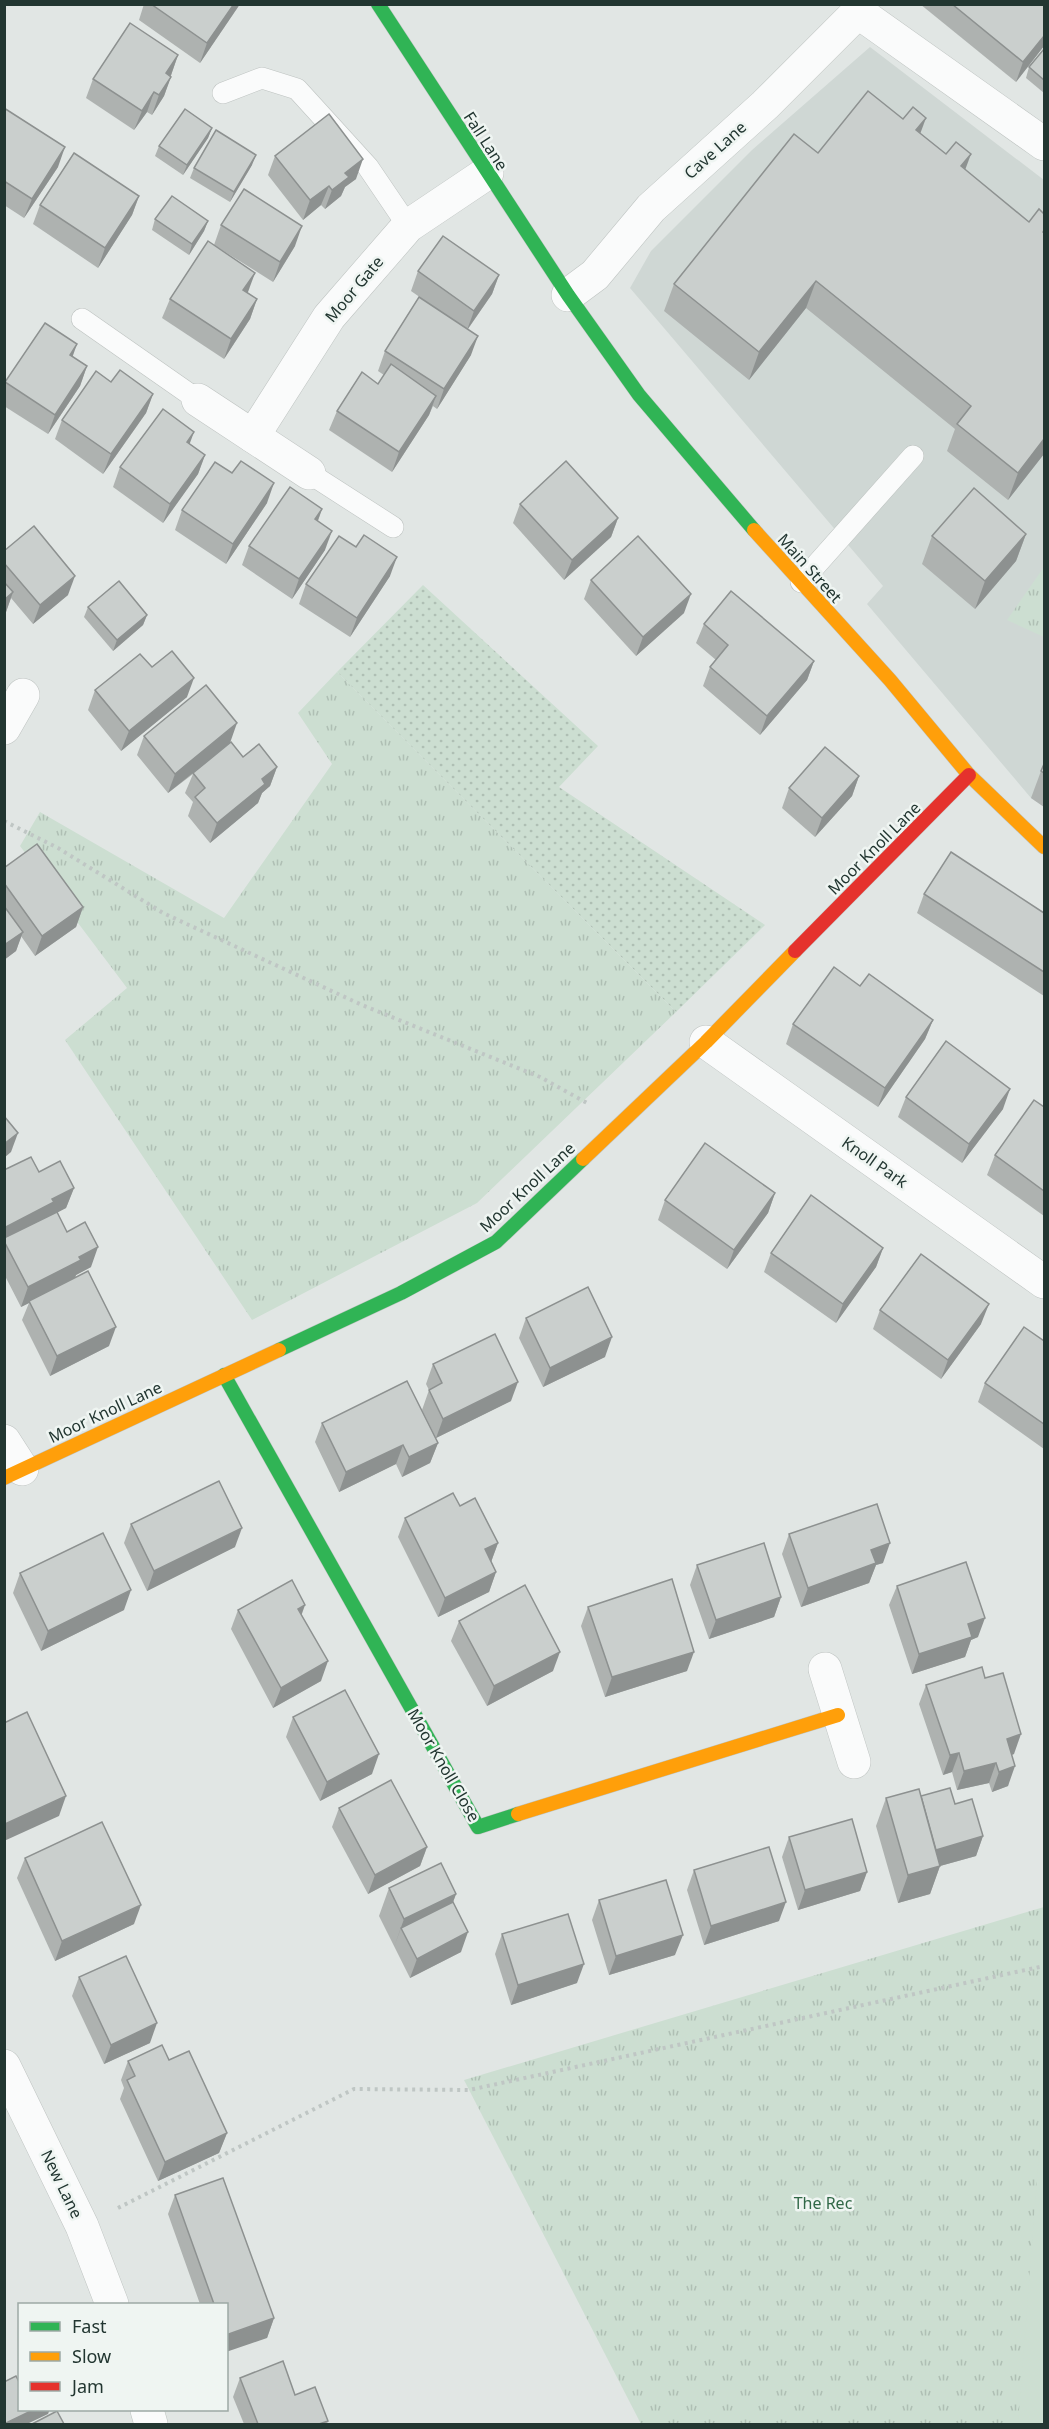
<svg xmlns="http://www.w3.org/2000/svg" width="1049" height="2429" font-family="'Noto Sans',sans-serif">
<defs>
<pattern id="grass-dots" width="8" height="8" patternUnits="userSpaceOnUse" patternTransform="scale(1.5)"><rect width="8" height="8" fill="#ccded1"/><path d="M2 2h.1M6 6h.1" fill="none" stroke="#afbfb4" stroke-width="1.8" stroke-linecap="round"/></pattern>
<pattern id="park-tufts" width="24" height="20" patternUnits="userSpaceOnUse" patternTransform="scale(1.5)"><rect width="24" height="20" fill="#ccded1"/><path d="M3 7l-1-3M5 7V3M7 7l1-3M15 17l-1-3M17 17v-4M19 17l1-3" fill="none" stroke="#afbfb4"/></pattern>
</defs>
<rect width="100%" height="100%" fill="#e1e6e4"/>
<!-- built -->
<polygon fill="#cfd7d4" points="870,47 1044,180 1044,807 1031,798 867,604 883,586 630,288 651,251 752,150"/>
<!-- grass -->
<polygon fill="url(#grass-dots)" points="423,585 598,746 559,787 765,925 676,1012 337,672"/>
<!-- park -->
<g fill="url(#park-tufts)">
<polygon points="1044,567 1044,637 1007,620"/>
<polygon points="337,672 676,1012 477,1203 252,1320 65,1040 127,988 20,846 40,812 224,918 332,764 298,713"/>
<polygon points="1044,1907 1044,2424 641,2424 464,2080"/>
</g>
<!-- garden -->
<polygon fill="#ccded1" points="1044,2087 1044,2424 1018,2424"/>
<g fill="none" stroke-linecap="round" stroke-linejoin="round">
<defs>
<g id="lane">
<polyline points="223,93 262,78 297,89 368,167 408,226"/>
<polyline points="82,319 198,400"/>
<polyline points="309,473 393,527"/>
<polyline points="801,582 913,456"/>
</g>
<g id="street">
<polyline points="858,12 1044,144"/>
<polyline points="568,295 595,275 651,208 765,105 858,12 862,4"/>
<polyline points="198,400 309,473"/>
<polyline points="253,436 329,317 408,226 487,173"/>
<polyline points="4,728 23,695"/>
<polyline points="706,1042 1044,1282"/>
<polyline points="4,1441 22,1469"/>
<polyline points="825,1669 854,1762"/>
<polyline points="4,2066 82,2226 112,2304"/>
<polyline points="147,2410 151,2424"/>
</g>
<g id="fast">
<polyline points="378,4 568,295 639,395 754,530"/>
<polyline points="279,1350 401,1293 496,1242 583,1159"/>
<polyline points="224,1375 478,1827 518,1814"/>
</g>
<g id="slow">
<polyline points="754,530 890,680 969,775 1044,847"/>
<polyline points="583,1159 706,1042 795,951"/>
<polyline points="4,1478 279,1350"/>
<polyline points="518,1814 838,1715"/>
</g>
<polyline id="jam" points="795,951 969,775"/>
</defs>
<!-- lane casing -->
<use href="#lane" stroke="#bec3c1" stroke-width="22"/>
<!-- street casing -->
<use href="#street" stroke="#bec3c1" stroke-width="34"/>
<!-- fast casing -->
<use href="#fast" stroke="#bec4c1" stroke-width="15"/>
<!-- slow casing -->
<use href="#slow" stroke="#bec4c1" stroke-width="15"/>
<!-- jam casing -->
<use href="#jam" stroke="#bec4c1" stroke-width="15"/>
<!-- path -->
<g stroke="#bfc6c4" stroke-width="4" stroke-dasharray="3 4.5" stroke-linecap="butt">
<polyline points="4,821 58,848 163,913 362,1005 540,1077 587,1103"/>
<polyline points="118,2208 354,2089 469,2090 1044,1966"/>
</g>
<!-- lane -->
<use href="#lane" stroke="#fafbfb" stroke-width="21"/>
<!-- street -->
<use href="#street" stroke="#fafbfb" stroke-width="33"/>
<!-- fast -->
<use href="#fast" stroke="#30b455" stroke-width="14"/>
<!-- slow -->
<use href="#slow" stroke="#ff9f0a" stroke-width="14"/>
<!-- jam -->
<use href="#jam" stroke="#e5322d" stroke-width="14"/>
</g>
<!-- wall -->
<g fill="#aeb2b0">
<polygon points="144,4 240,4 200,63 139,20"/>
<polygon points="920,4 1044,4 1044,46 1016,82"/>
<polygon points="1044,49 1044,93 1026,78 1029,67"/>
<polygon points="178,55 164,96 152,115 147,112 134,130 86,98 93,79"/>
<polygon points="4,108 58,167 24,218 4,205"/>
<polygon points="212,128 208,138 183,175 155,156 159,146"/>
<polygon points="920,133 965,169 1044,454 1008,500 947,451 955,429 806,308 749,380 664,311 674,284 818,153"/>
<polygon points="275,156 356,179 345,187 341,196 325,209 321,205 303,220 268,175"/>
<polygon points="252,165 230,202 190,178 194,168"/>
<polygon points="139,196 132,215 98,268 33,224 40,205"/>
<polygon points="155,219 208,221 204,231 189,255 152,230"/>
<polygon points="221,225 295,246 273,282 214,245"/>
<polygon points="418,271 499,275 492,294 468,329 471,355 437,409 433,406 429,415 392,472 329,430 337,411 378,384 384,375 378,371 385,351 444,314 411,291"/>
<polygon points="247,293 257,299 250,319 224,359 162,318 170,299"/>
<polygon points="73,357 87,366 80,386 48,434 4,406 5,382"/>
<polygon points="111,382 153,394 146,413 103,474 55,439 62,420"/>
<polygon points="190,444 205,455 198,474 163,523 113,487 120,467"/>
<polygon points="232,473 267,503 226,564 175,530 182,510"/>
<polygon points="520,504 618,518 611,537 564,580 513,523"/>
<polygon points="322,509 318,521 325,550 292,599 242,565 249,546"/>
<polygon points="1026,534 1016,561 975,609 922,564 932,536"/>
<polygon points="356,547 390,576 350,637 299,604 306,584"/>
<polygon points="4,551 68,595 33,624 11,598 6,612 4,613"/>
<polygon points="591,580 684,613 636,656 584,599"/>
<polygon points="88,607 147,615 143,625 113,651 84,617"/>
<polygon points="704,624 814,661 807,680 760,735 703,686 710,667 716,660 696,643"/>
<polygon points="152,667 187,697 121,751 88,710 95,690"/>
<polygon points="144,736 230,743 243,757 277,767 270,786 262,793 258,803 210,843 188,816 193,802 185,793 193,774 168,793 137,755"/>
<polygon points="1044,764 1044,807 1031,798 1041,771"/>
<polygon points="859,776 852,796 815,837 782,808 789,788"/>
<polygon points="4,868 83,907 76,927 35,956 21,936 16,951 4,960"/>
<polygon points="924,894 1044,913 1044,996 917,913"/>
<polygon points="860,986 933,1020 925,1039 878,1107 786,1044 793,1024"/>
<polygon points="906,1097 1003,1109 962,1163 898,1117"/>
<polygon points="1044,1107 1044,1216 987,1175 995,1155"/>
<polygon points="4,1170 39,1172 74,1188 66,1208 57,1212 67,1232 91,1267 76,1275 75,1278 109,1346 50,1376 22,1320 29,1303 21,1307 4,1274"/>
<polygon points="775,1193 768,1213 727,1269 658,1220 665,1200"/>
<polygon points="883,1248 876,1267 836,1323 764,1272 771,1253"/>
<polygon points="880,1310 981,1324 941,1379 873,1329"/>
<polygon points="526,1318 605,1357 543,1387 519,1338"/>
<polygon points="1044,1341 1044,1449 978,1402 985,1383"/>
<polygon points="433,1364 511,1401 436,1438 422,1410 429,1390 426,1384"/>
<polygon points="322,1423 438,1443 430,1463 402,1477 396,1464 339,1492 315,1442"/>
<polygon points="460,1506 498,1543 491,1562 496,1572 489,1592 438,1617 398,1537 405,1518"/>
<polygon points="131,1524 235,1547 147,1591 124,1543"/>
<polygon points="789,1534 883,1563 876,1565 869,1583 801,1607 782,1554"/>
<polygon points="697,1565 781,1597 774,1617 709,1639 690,1585"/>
<polygon points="20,1573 124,1610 41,1651 13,1593"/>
<polygon points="897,1586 978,1637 971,1640 965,1657 912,1674 889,1605"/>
<polygon points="588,1607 687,1671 605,1697 581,1626"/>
<polygon points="238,1610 302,1615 321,1681 273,1708 231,1629"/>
<polygon points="459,1621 553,1671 487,1706 451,1641"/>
<polygon points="985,1678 1014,1754 1012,1755 1008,1786 992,1792 989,1783 957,1790 952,1772 943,1775 919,1704 926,1685"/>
<polygon points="293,1717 372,1774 320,1801 286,1737"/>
<polygon points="921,1796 955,1804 983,1836 976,1856 940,1866 930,1894 898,1903 876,1826 886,1798"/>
<polygon points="339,1808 427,1847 420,1866 368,1894 332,1827"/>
<polygon points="789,1837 867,1872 860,1891 798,1910 782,1857"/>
<polygon points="25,1858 134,1924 55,1961 17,1878"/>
<polygon points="694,1870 779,1921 704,1945 687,1890"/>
<polygon points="389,1888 456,1894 453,1902 461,1952 410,1978 379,1916"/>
<polygon points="599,1900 675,1955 609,1975 592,1920"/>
<polygon points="502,1934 577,1983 511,2005 495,1954"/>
<polygon points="79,1977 150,2043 104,2064 72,1996"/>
<polygon points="169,2060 227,2133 219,2153 158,2181 120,2099 124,2088 121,2080 128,2061"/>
<polygon points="175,2195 274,2318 267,2338 226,2304 200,2304 168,2214"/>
<polygon points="240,2378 295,2395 328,2421 327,2424 244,2424 233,2397"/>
</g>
<!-- shaded-wall -->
<g fill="#8d9190">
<polygon points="234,4 240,4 200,63 207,43"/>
<polygon points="1044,36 1044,46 1016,82 1023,62"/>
<polygon points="178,55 171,75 159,93 166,73"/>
<polygon points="171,77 164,96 152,115 159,95"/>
<polygon points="154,92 147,112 134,130 142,111"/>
<polygon points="926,118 916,145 916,130"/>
<polygon points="212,128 208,138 183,175 187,165"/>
<polygon points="65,147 58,167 24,218 32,199"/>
<polygon points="971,154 961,181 961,166"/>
<polygon points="256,155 252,165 230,202 234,192"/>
<polygon points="363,159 356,179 345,187 341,196 325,209 332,190 345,173"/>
<polygon points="329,186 321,205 303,220 310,200"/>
<polygon points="139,196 132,215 98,268 105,248"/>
<polygon points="208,221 204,231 189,255 192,244"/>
<polygon points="302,226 295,246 273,282 280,262"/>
<polygon points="255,273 248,292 236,310 243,290"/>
<polygon points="499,275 492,294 467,330 474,311"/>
<polygon points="816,281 806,308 749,380 759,352"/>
<polygon points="257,299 250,319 224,359 231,339"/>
<polygon points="478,336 471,355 437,409 444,389"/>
<polygon points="77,344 70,364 70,355"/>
<polygon points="87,366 80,386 48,434 55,415"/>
<polygon points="153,394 146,413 103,474 111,454"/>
<polygon points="436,396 429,415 392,472 399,452"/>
<polygon points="194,432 187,451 187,442"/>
<polygon points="1044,439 1044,454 1008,500 1018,473"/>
<polygon points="205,455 198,474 163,523 170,504"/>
<polygon points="274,483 267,503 226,564 233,544"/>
<polygon points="322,509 315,528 315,519"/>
<polygon points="618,518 611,537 564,580 572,560"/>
<polygon points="332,531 325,550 292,599 299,579"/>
<polygon points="1026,534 1016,561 975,609 985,581"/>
<polygon points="397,557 390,576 350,637 357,618"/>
<polygon points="75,576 68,595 33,624 40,605"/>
<polygon points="13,592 6,612 4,613 4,600"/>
<polygon points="691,594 684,613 636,656 643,637"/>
<polygon points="147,615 143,625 113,651 117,640"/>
<polygon points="814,661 807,680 760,735 767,716"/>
<polygon points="194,678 187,697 121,751 129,731"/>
<polygon points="237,723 230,743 168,793 175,774"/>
<polygon points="277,767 270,786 262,793 258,803 210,843 217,823 262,779"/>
<polygon points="859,776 852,796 815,837 822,818"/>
<polygon points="83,907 76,927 35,956 42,936"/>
<polygon points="23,932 16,951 4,960 4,945"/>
<polygon points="933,1020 925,1039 878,1107 885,1088"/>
<polygon points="1010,1089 1003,1109 962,1163 969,1144"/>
<polygon points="18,1133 11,1152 4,1158 4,1144"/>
<polygon points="74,1188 66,1208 4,1241 4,1228 52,1199"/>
<polygon points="775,1193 768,1213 727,1269 734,1250"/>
<polygon points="98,1247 91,1267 76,1275 74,1280 29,1301 29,1303 21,1307 28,1287 79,1257"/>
<polygon points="883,1248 876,1267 836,1323 843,1304"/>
<polygon points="989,1304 981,1324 941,1379 948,1360"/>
<polygon points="116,1327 109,1346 50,1376 57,1356"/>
<polygon points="612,1337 605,1357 543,1387 550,1368"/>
<polygon points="518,1382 511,1401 436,1438 443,1419"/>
<polygon points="438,1443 430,1463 402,1477 409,1457"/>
<polygon points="403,1445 396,1464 339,1492 346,1472"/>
<polygon points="242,1528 235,1547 147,1591 154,1571"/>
<polygon points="498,1543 491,1562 485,1549"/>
<polygon points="890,1543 883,1563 876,1565 869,1583 801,1607 808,1588 871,1550"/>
<polygon points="496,1572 489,1592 438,1617 445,1598"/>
<polygon points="131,1590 124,1610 41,1651 48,1631"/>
<polygon points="781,1597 774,1617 709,1639 716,1620"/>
<polygon points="305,1605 298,1625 298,1609"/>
<polygon points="985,1618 978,1637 971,1640 965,1657 912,1674 919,1654 968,1624"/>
<polygon points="560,1652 553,1671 487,1706 494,1686"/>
<polygon points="694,1652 687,1671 605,1697 612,1677"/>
<polygon points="328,1661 321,1681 273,1708 281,1688"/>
<polygon points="1021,1734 1014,1754 1000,1758 1007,1739"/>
<polygon points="959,1753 952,1772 943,1775 950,1755"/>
<polygon points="379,1754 372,1774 320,1801 327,1782"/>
<polygon points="996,1763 989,1783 957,1790 964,1771"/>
<polygon points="1015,1766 1008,1786 992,1792 999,1772"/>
<polygon points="66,1796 59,1816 4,1841 5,1824"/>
<polygon points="983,1836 976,1856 940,1866 930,1894 898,1903 908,1875 931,1851"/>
<polygon points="427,1847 420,1866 368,1894 375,1875"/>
<polygon points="867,1872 860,1891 798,1910 805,1890"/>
<polygon points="456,1894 446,1921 401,1928 394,1947 404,1919"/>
<polygon points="786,1902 779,1921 704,1945 711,1926"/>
<polygon points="141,1905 134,1924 55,1961 62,1941"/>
<polygon points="468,1932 461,1952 410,1978 417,1959"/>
<polygon points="683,1935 675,1955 609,1975 616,1956"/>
<polygon points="584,1964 577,1983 511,2005 518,1985"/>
<polygon points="157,2023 150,2043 104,2064 111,2045"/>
<polygon points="227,2133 219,2153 158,2181 165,2162"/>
<polygon points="274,2318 267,2338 226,2352 226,2335"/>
<polygon points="30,2409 50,2409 48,2414 27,2424 4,2424"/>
</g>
<!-- building -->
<g fill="#cacfcd" stroke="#8d9190" stroke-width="1.5">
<polygon points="151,4 234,4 207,43"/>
<polygon points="952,4 1044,4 1044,36 1023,62"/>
<polygon points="130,23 178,55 166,73 171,77 159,95 154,92 142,111 93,79"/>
<polygon points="1044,49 1044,80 1029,67"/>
<polygon points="868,91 903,119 913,107 926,118 916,130 946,154 956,142 971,154 961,166 1029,222 1039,209 1044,214 1044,230 1043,232 1044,233 1044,439 1018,473 957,424 971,406 816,281 759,352 674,284 794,134 818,153"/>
<polygon points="4,108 65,147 32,199 4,181"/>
<polygon points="185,109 212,128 187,165 159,146"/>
<polygon points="329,114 363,159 345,173 349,177 332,190 329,186 310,200 275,156"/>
<polygon points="216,130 256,155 234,192 194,168"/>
<polygon points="74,153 139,196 105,248 40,205"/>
<polygon points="244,189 302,226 280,262 221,225"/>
<polygon points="172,196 208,221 192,244 155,219"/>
<polygon points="443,236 499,275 474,311 418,271"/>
<polygon points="208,241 255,273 243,290 257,299 231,339 170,299"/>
<polygon points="419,297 478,336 444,389 385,351"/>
<polygon points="45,323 77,344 70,355 87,366 55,415 5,382"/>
<polygon points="391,364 436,396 399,452 337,411 362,372 378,384"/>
<polygon points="120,370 153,394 111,454 62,420 96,371 111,382"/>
<polygon points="163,409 194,432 187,442 205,455 170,504 120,467"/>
<polygon points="241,461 274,483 233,544 182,510 215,462 232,473"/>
<polygon points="566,461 618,518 572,560 520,504"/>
<polygon points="290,487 322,509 315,519 332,531 299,579 249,546"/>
<polygon points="974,488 1026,534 985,581 932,536"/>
<polygon points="34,526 75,576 40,605 4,563 4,551"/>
<polygon points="364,535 397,557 357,618 306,584 339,536 356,547"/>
<polygon points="638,536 691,594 643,637 591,580"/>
<polygon points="119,581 147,615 117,640 88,607"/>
<polygon points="4,582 13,592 4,600"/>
<polygon points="731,591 814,661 767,716 710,667 728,645 704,624"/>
<polygon points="172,651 194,678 129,731 95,690 140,654 152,667"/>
<polygon points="206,685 237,723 175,774 144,736"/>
<polygon points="231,742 243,757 259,744 277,767 262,779 265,784 217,823 195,797 205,788 193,773"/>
<polygon points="825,747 859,776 822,818 789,788"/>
<polygon points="1044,764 1044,773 1041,771"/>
<polygon points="37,844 83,907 42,936 4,883 4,868"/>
<polygon points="951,852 1044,913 1044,972 924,894"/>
<polygon points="4,906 23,932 4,945"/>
<polygon points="834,967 860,986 869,974 933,1020 885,1088 793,1024"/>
<polygon points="946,1041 1010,1089 969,1144 906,1097"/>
<polygon points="1034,1100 1044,1107 1044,1191 995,1155"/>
<polygon points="4,1116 18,1133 4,1144"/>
<polygon points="705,1143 775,1193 734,1250 665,1200"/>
<polygon points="31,1157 39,1172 60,1161 74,1188 52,1199 54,1202 4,1228 4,1170"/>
<polygon points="811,1195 883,1248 843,1304 771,1253"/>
<polygon points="57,1212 67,1232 85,1222 98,1247 79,1257 81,1260 28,1287 4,1241 4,1238"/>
<polygon points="921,1254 989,1304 948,1360 880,1310"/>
<polygon points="88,1271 116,1327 57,1356 29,1301"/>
<polygon points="588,1287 612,1337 550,1368 526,1318"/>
<polygon points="1024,1327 1044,1341 1044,1424 985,1383"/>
<polygon points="495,1334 518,1382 443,1419 429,1390 442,1383 433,1364"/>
<polygon points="407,1381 438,1443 409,1457 403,1445 346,1472 322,1423"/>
<polygon points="219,1481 242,1528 154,1571 131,1524"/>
<polygon points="453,1493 460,1506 475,1498 498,1543 485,1549 496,1572 445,1598 405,1518"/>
<polygon points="877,1504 890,1543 871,1550 876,1563 808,1588 789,1534"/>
<polygon points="103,1533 131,1590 48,1631 20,1573"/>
<polygon points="764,1543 781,1597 716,1620 697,1565"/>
<polygon points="966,1562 985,1618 968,1624 972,1637 919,1654 897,1586"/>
<polygon points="672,1579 694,1652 612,1677 588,1607"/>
<polygon points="292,1580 305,1605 298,1609 328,1661 281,1688 238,1610"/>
<polygon points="525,1585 560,1652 494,1686 459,1621"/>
<polygon points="982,1667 985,1678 1003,1673 1021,1734 1007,1739 1015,1766 999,1772 996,1763 964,1771 959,1753 950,1755 926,1685"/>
<polygon points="345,1690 379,1754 327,1782 293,1717"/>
<polygon points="27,1712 66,1796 5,1824 4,1822 4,1723"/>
<polygon points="391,1780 427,1847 375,1875 339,1808"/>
<polygon points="950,1788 955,1804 972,1799 983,1836 936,1850 921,1796"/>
<polygon points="919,1789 940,1866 908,1875 886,1798"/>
<polygon points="852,1819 867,1872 805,1890 789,1837"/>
<polygon points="102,1822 141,1905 62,1941 25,1858"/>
<polygon points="769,1847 786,1902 711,1926 694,1870"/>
<polygon points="441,1863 456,1894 404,1919 389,1888"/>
<polygon points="666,1880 683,1935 616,1956 599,1900"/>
<polygon points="453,1902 468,1932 417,1959 401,1928"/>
<polygon points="568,1914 584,1964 518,1985 502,1934"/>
<polygon points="126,1956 157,2023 111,2045 79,1977"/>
<polygon points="162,2045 169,2060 189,2051 227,2133 165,2162 127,2080 135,2076 128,2061"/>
<polygon points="223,2178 274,2318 226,2335 226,2304 214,2304 175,2195"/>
<polygon points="283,2361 295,2395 315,2387 328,2421 319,2424 258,2424 240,2378"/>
<polygon points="16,2376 20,2384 20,2409 33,2410 4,2424 4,2382"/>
<polygon points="57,2411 64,2424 32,2424"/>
</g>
<g text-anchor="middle" stroke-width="5" stroke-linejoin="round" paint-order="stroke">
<!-- street labels -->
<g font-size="16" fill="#223631" stroke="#eff5f2">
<text transform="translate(486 141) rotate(57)" y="6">Fall Lane</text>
<text transform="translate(715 150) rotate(-42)" y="6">Cave Lane</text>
<text transform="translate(354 289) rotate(-50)" y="6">Moor Gate</text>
<text transform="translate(810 568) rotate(48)" y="6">Main Street</text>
<text transform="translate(874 848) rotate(-45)" y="6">Moor Knoll Lane</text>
<text transform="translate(875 1162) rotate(35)" y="6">Knoll Park</text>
<text transform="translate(527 1187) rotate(-43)" y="6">Moor Knoll Lane</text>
<text transform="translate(105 1412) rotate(-25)" y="6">Moor Knoll Lane</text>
<text transform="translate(444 1765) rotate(60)" y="6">Moor Knoll Close</text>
<text transform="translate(62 2184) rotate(64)" y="6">New Lane</text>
</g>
<!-- park labels -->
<g font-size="16" fill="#316847" stroke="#eff5f2">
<text x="823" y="2209">The Rec</text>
</g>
</g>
<!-- border -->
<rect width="1049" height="2429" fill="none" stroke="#223631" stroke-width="12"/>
<!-- legend -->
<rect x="18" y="2303" width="210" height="108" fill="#eff5f2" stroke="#9da9a5" stroke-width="1.5"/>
<rect x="30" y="2322" width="30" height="9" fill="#30b455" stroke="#9da9a5" stroke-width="1.5"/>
<text x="72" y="2333" font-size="18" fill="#223631">Fast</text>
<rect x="30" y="2352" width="30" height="9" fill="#ff9f0a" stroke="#9da9a5" stroke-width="1.5"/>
<text x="72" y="2363" font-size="18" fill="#223631">Slow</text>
<rect x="30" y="2382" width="30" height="9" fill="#e5322d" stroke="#9da9a5" stroke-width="1.5"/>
<text x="72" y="2393" font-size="18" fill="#223631">Jam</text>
</svg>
